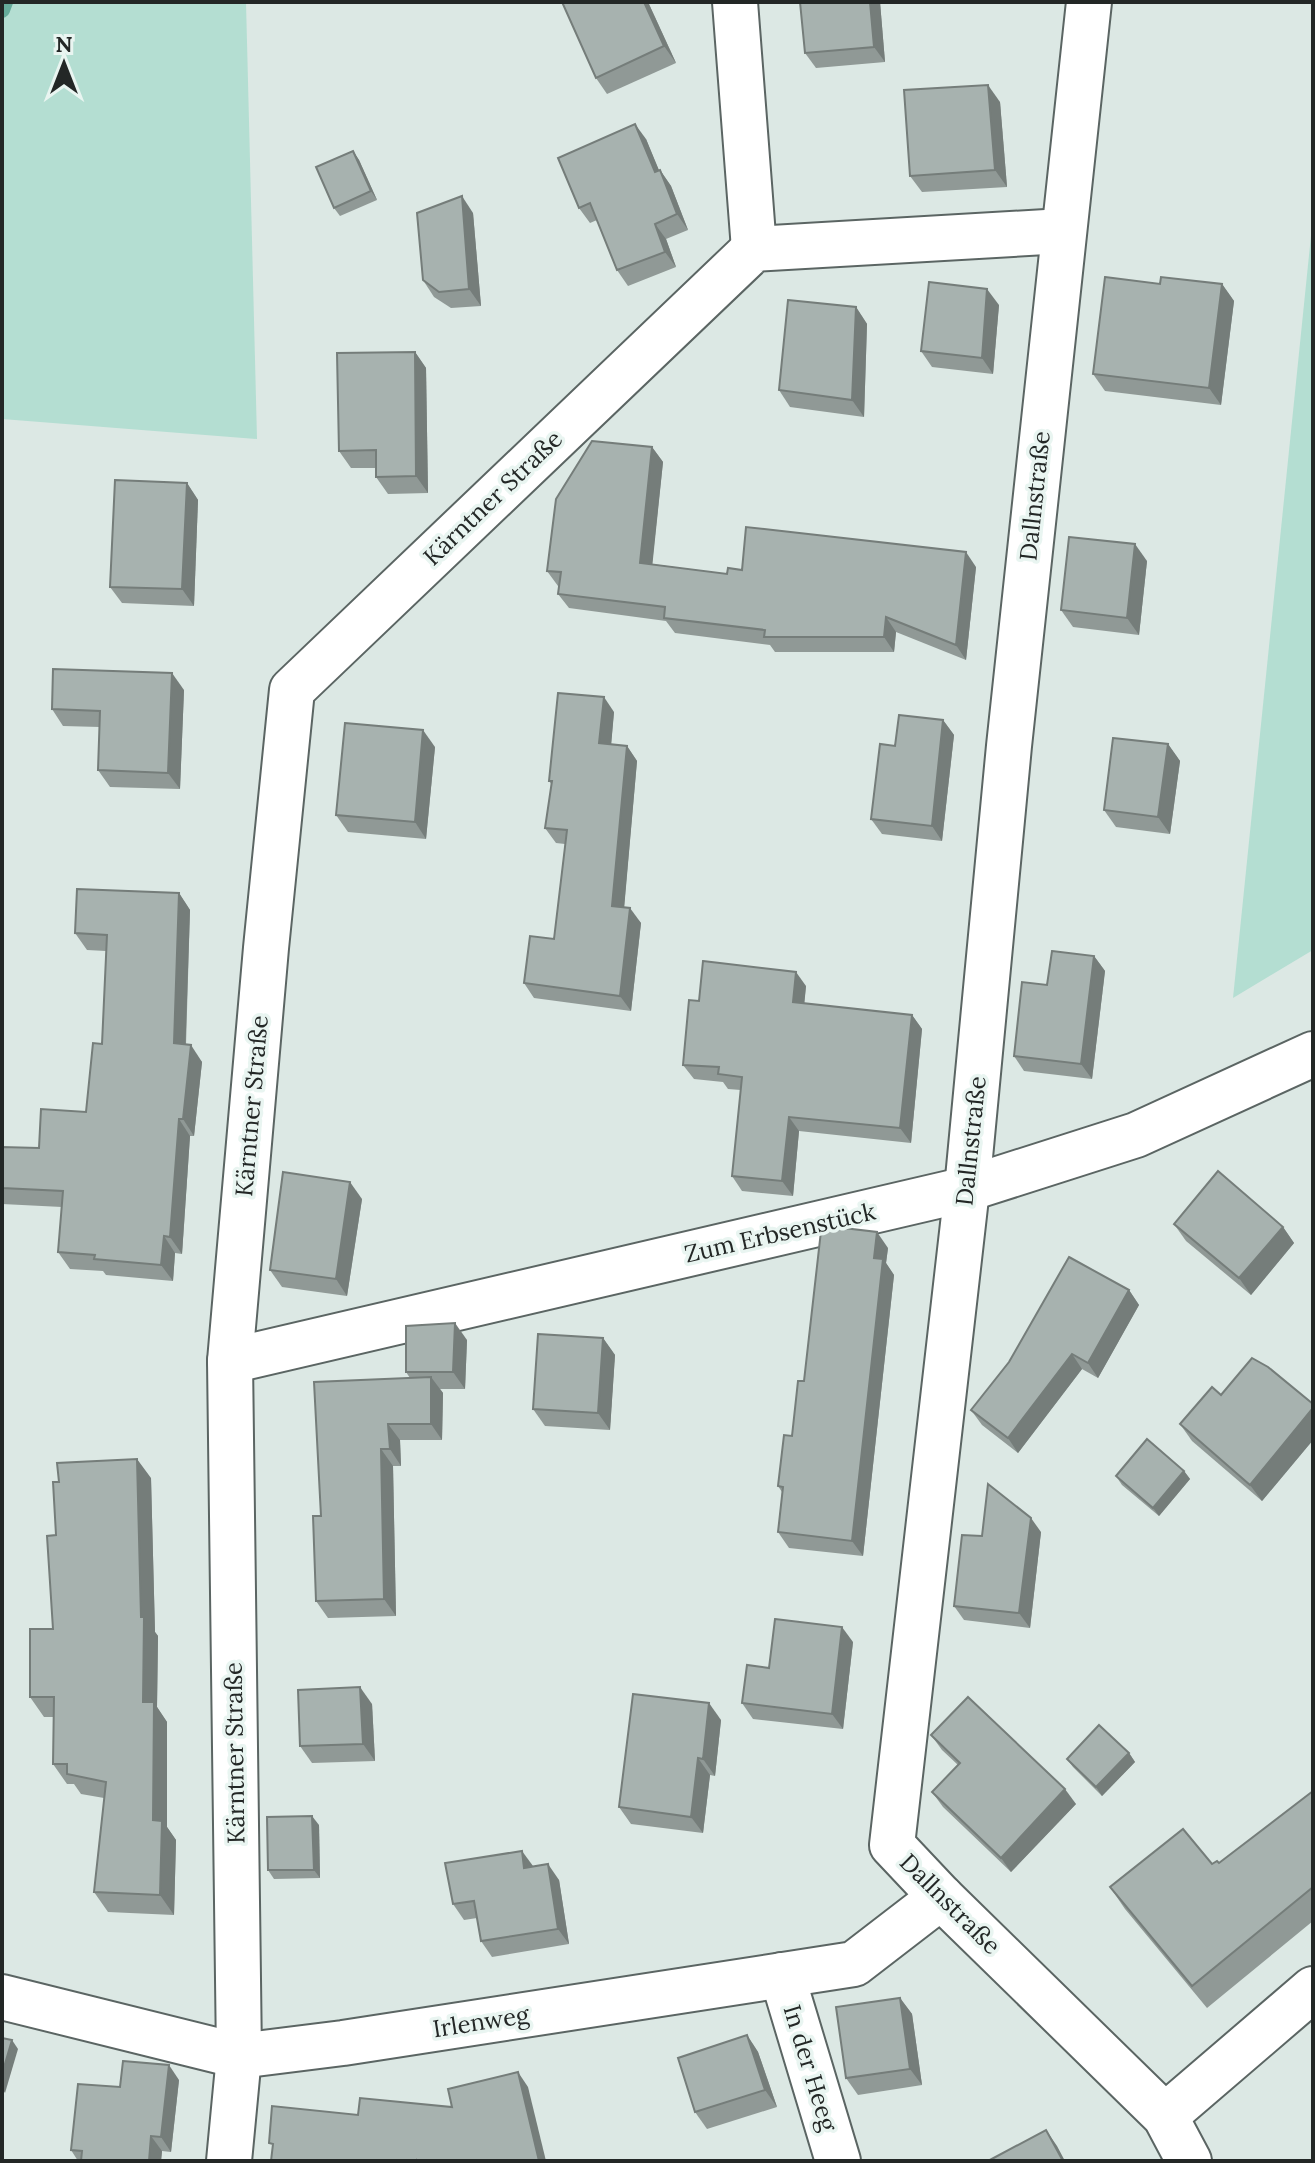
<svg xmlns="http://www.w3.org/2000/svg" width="1315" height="2163" font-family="Lora,serif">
<rect width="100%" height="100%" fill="#dce8e4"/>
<!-- green -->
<g fill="#b4ded2">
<polygon points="2,2 246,2 257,439 2,419"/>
<polygon points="1313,221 1313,950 1233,998 1312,226"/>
</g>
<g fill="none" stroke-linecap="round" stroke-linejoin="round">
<!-- stream -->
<polyline stroke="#66ac9b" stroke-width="16" points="2,10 5,2"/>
<defs>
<g id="minor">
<polyline points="735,2 754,249"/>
<polyline points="1089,2 1009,746 967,1189 892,1845 941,1897 1165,2116 1189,2161"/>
<polyline points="230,1361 967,1189 1136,1135 1313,1054"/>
<polyline points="782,1975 838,2161"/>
<polyline points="2,1997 239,2056 343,2043 854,1964 941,1897"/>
<polyline points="1165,2116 1313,1989"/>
<polyline points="229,2161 239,2056 230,1361 266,948 292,690 754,249 1063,231"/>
</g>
</defs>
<!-- minor casing -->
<use href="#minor" stroke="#5b6563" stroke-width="48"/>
<!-- minor -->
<use href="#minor" stroke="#fff" stroke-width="44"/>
</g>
<!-- wall -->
<g fill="#909996">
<polygon points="562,2 648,2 676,63 607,94 596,78"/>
<polygon points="800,2 880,2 885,62 816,68 805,53"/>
<polygon points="1000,102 1007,187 922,192 910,176"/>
<polygon points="646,139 659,171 660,170 671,186 688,230 666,239 676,267 628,286 617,270 597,220 590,223 579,208"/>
<polygon points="353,151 359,160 377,200 340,216 334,208"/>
<polygon points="473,213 481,306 451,308 434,297 423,280"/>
<polygon points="1160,284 1222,284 1234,301 1221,405 1105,391 1093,374"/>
<polygon points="999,305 993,374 932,367 921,351"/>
<polygon points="856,307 867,324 864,417 790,407 779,390"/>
<polygon points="415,352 426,368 428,493 388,494 376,477 376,468 351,468 339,451"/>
<polygon points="652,447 663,462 652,564 727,574 742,570 976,567 966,660 896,632 894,652 775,652 770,645 675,633 666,621 569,608 558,594 559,586 558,586 547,571"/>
<polygon points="187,483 198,500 194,606 122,603 110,587"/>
<polygon points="1147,561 1139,635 1073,627 1061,610"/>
<polygon points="184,690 180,789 110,787 98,770 100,727 63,726 52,709"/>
<polygon points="614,712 611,744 627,746 637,761 624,907 641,923 631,1011 534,998 524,983 554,939 565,844 556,843 545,828 552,785 549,781"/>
<polygon points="943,720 954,735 942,841 882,834 871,819 895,746"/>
<polygon points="1168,744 1180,761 1170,834 1116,827 1104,810"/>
<polygon points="435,747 426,839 348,832 336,815"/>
<polygon points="179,893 190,910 186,1045 202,1062 194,1136 190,1136 182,1254 175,1253 173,1281 106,1275 103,1271 70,1269 58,1252 62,1207 2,1204 2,1147 39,1148 86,1112 102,1044 106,951 87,950 75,933"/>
<polygon points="1094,956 1105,971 1092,1079 1024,1071 1014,1056 1047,985"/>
<polygon points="806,986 804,1004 912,1015 922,1029 911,1143 799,1131 793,1196 742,1191 732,1176 741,1090 728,1089 723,1082 694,1079 683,1065 699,1001"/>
<polygon points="362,1199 347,1296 282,1287 270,1270"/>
<polygon points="1174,1224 1283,1227 1294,1243 1251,1295 1186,1241"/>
<polygon points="888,1248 886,1263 894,1275 863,1556 789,1548 778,1532 782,1492 778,1486 792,1436 804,1381"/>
<polygon points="1129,1290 1139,1305 1098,1378 1082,1369 1018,1453 982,1425 971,1410"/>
<polygon points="603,1338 615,1355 610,1430 545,1426 533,1409"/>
<polygon points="467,1340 465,1389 440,1389 443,1393 442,1440 400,1440 401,1466 393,1466 396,1616 328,1618 316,1601 321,1516 410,1378 406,1372"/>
<polygon points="1221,1395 1313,1404 1313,1440 1262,1501 1192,1441 1180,1424"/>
<polygon points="1184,1471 1190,1479 1159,1516 1122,1485 1116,1476"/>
<polygon points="151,1478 155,1632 158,1636 157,1707 167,1722 167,1827 176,1840 174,1915 108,1912 94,1892 104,1798 81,1794 74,1784 67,1784 53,1764 53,1717 44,1717 30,1697 53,1629 56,1535"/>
<polygon points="1041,1532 1030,1628 964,1620 954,1606 982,1536"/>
<polygon points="853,1642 843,1729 753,1719 742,1703 769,1668"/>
<polygon points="372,1704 375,1761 312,1763 300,1746"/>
<polygon points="721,1720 715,1776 710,1775 703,1833 631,1824 619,1807"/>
<polygon points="931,1735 1076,1804 1011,1872 943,1807 932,1792 958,1765 942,1750"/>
<polygon points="1129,1753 1135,1762 1102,1796 1073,1767 1067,1759"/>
<polygon points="1313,1791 1313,1921 1207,2008 1125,1909 1110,1887 1219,1863"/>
<polygon points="319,1825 320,1878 274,1879 268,1870"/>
<polygon points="533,1867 559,1880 569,1944 492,1957 481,1941 477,1918 464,1920 453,1904"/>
<polygon points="900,1998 912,2014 922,2085 858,2095 846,2078"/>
<polygon points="747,2035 758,2052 777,2107 707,2129 695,2112"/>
<polygon points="179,2080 171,2152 162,2151 161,2161 78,2161 71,2150"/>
</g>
<!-- shaded-wall -->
<g fill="#757d7a">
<polygon points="644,2 648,2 676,63 664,46"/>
<polygon points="870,2 880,2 885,62 874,47"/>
<polygon points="988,85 1000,102 1007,187 995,170"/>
<polygon points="635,124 646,139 666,187 655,172"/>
<polygon points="353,151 359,160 377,200 371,191"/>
<polygon points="660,170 671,186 688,230 677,214"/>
<polygon points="462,196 473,213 481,306 469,289"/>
<polygon points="655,224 666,239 676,267 665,252"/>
<polygon points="1222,284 1234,301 1221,405 1209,388"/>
<polygon points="987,289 999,305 993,374 982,358"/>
<polygon points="856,307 867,324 864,417 852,400"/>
<polygon points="415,352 426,368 428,493 416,476"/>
<polygon points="652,447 663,462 651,578 640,563"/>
<polygon points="187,483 198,500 194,606 182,589"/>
<polygon points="1135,544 1147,561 1139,635 1127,618"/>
<polygon points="966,552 976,567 966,660 956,645"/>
<polygon points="886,617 896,632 894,652 884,637"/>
<polygon points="172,673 184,690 180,789 168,773"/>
<polygon points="604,697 614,712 610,758 599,743"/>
<polygon points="943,720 954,735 942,841 932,826"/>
<polygon points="423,730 435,747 426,839 415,822"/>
<polygon points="1168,744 1180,761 1170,834 1158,817"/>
<polygon points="627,746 637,761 623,921 612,906"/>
<polygon points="179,893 190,910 185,1060 174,1043"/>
<polygon points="630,908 641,923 631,1011 620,996"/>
<polygon points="1094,956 1105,971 1092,1079 1081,1064"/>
<polygon points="796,972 806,986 803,1017 793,1002"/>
<polygon points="912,1015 922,1029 911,1143 900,1128"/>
<polygon points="191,1045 202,1062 194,1136 183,1119"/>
<polygon points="789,1117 799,1131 793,1196 782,1181"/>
<polygon points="179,1119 190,1136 182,1254 170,1237"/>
<polygon points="350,1182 362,1199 347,1296 336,1279"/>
<polygon points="1283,1227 1294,1243 1251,1295 1239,1278"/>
<polygon points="877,1232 888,1248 886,1263 894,1275 863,1556 852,1541 874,1258"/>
<polygon points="164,1236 175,1253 173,1281 161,1265"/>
<polygon points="1129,1290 1139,1305 1098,1378 1088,1363"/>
<polygon points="455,1323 467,1340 465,1389 453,1372"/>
<polygon points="603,1338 615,1355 610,1430 598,1413"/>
<polygon points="1072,1354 1082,1369 1018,1453 1008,1438"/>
<polygon points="431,1377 443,1393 442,1440 431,1424"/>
<polygon points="1313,1408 1313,1440 1262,1501 1250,1485"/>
<polygon points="388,1424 400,1440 401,1466 390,1449"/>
<polygon points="381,1449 393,1466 396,1616 384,1599"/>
<polygon points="137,1459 151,1478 155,1632 158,1636 157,1707 167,1722 167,1827 176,1840 174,1915 160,1895 143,1702"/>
<polygon points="1184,1471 1190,1479 1159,1516 1153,1508"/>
<polygon points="1031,1518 1041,1532 1030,1628 1019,1613"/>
<polygon points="842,1627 853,1642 843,1729 832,1714"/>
<polygon points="360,1687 372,1704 375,1761 363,1744"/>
<polygon points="709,1703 721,1720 715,1776 703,1759"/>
<polygon points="1129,1753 1135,1762 1102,1796 1096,1787"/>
<polygon points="698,1758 710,1775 703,1833 691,1817"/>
<polygon points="1065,1789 1076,1804 1011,1872 1001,1858"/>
<polygon points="312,1816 319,1825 320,1878 314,1870"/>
<polygon points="522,1851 533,1866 524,1868"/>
<polygon points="548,1864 559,1880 569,1944 558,1929"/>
<polygon points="900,1998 912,2014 922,2085 910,2069"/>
<polygon points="747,2035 758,2052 777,2107 765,2090"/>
<polygon points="12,2040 18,2049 5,2093 2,2088 2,2074"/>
<polygon points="169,2065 179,2080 171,2152 161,2137"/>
<polygon points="518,2072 528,2087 546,2161 539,2161"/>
<polygon points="1046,2130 1057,2146 1065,2161 1063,2161"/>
<polygon points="151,2136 162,2151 161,2161 149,2161"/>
</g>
<!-- building -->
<g fill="#a7b2af" stroke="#757d7a" stroke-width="2">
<polygon points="562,2 644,2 664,46 596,78"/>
<polygon points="800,2 870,2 874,47 805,53"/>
<polygon points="988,85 995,170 910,176 904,90"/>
<polygon points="635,124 655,172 660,170 677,214 655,224 665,252 617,270 590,203 579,208 558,158"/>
<polygon points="353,151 371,191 334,208 316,167"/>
<polygon points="462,196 469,289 439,292 423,280 417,213"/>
<polygon points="1105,277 1160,284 1161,277 1222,284 1209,388 1093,374"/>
<polygon points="929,282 987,289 982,358 921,351"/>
<polygon points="788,300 856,307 852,400 779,390"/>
<polygon points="415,352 416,476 376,477 376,450 339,451 337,353"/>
<polygon points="592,441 652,447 640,563 727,574 728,568 742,570 746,527 966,552 956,645 886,617 884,637 764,637 765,630 664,618 665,607 558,594 561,572 547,571 556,499"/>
<polygon points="115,480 187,483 182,589 110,587"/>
<polygon points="1069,537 1135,544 1127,618 1061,610"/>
<polygon points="53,669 172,673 168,773 98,770 100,711 52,709"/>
<polygon points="558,693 604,697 599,743 627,746 612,906 630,908 620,996 524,983 530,936 554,939 567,830 545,828 552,781 549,781"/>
<polygon points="899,715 943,720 932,826 871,819 880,744 895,746"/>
<polygon points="345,723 423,730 415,822 336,815"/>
<polygon points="1113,738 1168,744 1158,817 1104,810"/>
<polygon points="77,889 179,893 174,1043 191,1045 183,1119 179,1119 170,1237 164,1236 161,1265 94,1259 95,1255 58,1252 63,1191 2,1188 2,1147 39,1148 41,1109 86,1112 93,1043 102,1044 107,935 75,933"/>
<polygon points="1052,951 1094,956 1081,1064 1014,1056 1022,982 1047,985"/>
<polygon points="703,961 796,972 793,1002 912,1015 900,1128 789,1117 782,1181 732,1176 742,1077 718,1074 719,1067 683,1065 689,1000 699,1001"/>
<polygon points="1218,1171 1283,1227 1239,1278 1174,1224"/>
<polygon points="283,1172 350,1182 336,1279 270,1270"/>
<polygon points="835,1227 877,1232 874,1258 883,1259 852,1541 778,1532 783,1487 778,1486 784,1435 792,1436 798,1381 804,1381 821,1231"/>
<polygon points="1069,1257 1129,1290 1088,1363 1072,1354 1008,1438 971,1410 1009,1362"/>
<polygon points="455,1323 453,1372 406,1372 406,1326"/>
<polygon points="538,1334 603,1338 598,1413 533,1409"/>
<polygon points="1252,1358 1268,1367 1313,1404 1313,1408 1250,1485 1180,1424 1212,1387 1221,1395"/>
<polygon points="431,1377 431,1424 388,1424 390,1449 381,1449 384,1599 316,1601 313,1516 321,1516 314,1382"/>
<polygon points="1147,1439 1184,1471 1153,1508 1116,1476"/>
<polygon points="137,1459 141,1617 144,1617 143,1702 154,1702 153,1820 162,1821 160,1895 94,1892 106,1782 67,1774 67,1764 53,1764 54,1697 30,1697 30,1629 53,1629 47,1536 56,1535 53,1482 59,1482 57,1463"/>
<polygon points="988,1484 1031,1518 1019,1613 954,1606 962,1535 982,1536"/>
<polygon points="775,1619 842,1627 832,1714 742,1703 747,1665 769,1668"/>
<polygon points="360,1687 363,1744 300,1746 298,1690"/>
<polygon points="633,1694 709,1703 703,1759 698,1758 691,1817 619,1807"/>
<polygon points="968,1697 1065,1789 1001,1858 932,1792 960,1763 931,1735"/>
<polygon points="1099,1725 1129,1753 1096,1787 1067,1759"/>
<polygon points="1313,1791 1313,1887 1192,1986 1110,1887 1183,1829 1212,1864 1217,1861 1219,1863"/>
<polygon points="312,1816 314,1870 268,1870 267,1817"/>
<polygon points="522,1851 524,1868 548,1864 558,1929 481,1941 474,1901 453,1904 445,1863"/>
<polygon points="900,1998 910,2069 846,2078 836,2007"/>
<polygon points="747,2035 765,2090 695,2112 678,2058"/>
<polygon points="2,2038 12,2040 2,2074"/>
<polygon points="123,2061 169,2065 161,2137 151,2136 149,2161 81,2161 82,2151 71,2150 78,2084 120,2087"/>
<polygon points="518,2072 539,2161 419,2161 417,2160 417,2161 271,2161 273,2144 269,2143 272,2106 358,2115 360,2098 452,2107 448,2089"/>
<polygon points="1046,2130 1063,2161 988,2161"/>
</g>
<g text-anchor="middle" stroke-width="7" stroke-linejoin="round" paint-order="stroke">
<!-- street labels -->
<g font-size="24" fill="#232726" stroke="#e9f5f1">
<text transform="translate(1035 496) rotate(-84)" y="8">Dallnstraße</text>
<text transform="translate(493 498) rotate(-44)" y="8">Kärntner Straße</text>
<text transform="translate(252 1106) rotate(-85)" y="8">Kärntner Straße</text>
<text transform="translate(971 1141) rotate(-84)" y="8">Dallnstraße</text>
<text transform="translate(780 1233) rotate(-13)" y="8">Zum Erbsenstück</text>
<text transform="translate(235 1753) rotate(-91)" y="8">Kärntner Straße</text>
<text transform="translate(950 1904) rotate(45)" y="8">Dallnstraße</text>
<text transform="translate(481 2022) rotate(-9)" y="8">Irlenweg</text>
<text transform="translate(810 2068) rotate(73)" y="8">In der Heeg</text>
</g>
</g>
<!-- border -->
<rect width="1315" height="2163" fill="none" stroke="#232726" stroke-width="8"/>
<!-- north arrow -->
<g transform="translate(64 64)" stroke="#e9f5f1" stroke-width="6" paint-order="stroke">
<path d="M0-6L14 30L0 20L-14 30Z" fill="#232726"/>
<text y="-12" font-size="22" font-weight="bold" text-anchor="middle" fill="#232726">N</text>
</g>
</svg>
